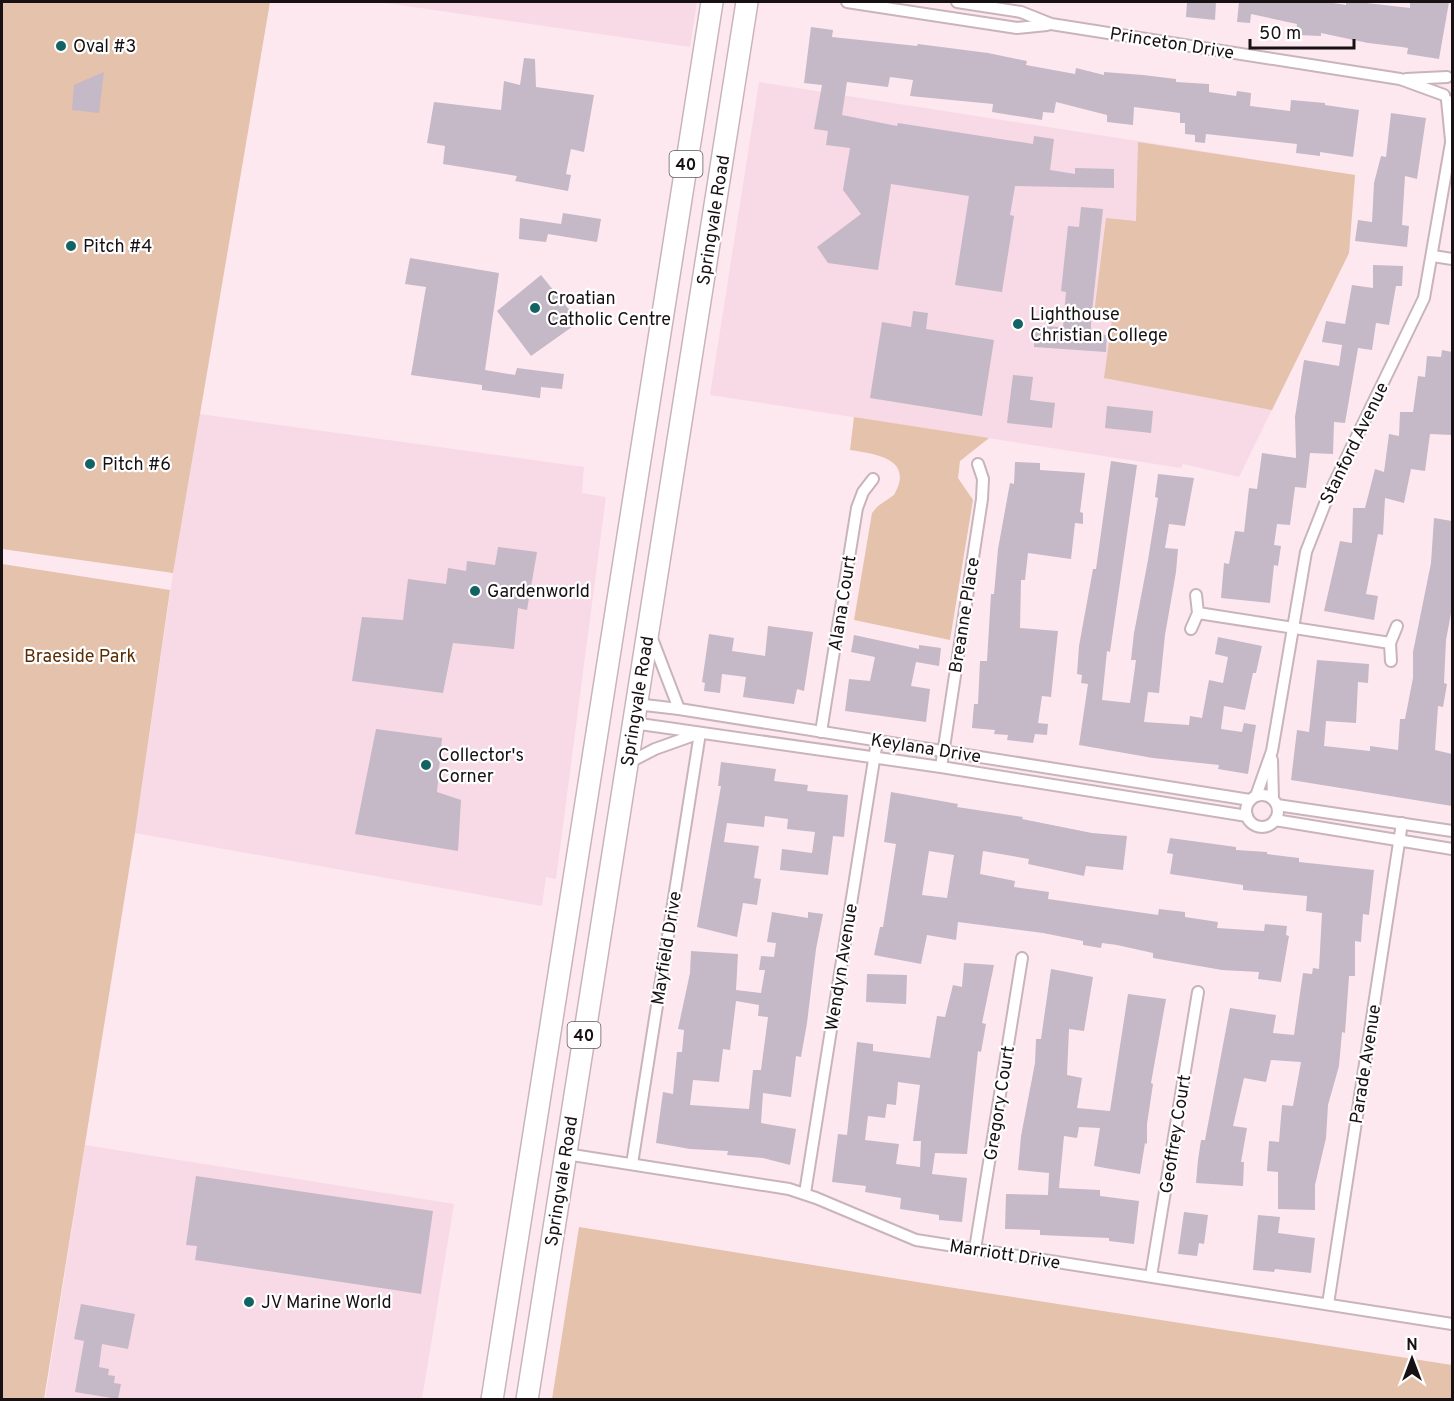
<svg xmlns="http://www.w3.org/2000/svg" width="1454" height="1401" font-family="Overpass,sans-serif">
<rect width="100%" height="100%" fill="#fee8f0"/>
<!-- built -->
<g fill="#f7dae5">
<polygon points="378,2 697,2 690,47"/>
<polygon points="759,82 1355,175 1349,253 1239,477 1183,464 1181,468 710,395"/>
<polygon points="200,414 584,467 582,493 606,497 556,879 546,877 542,906 135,833 173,573"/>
<polygon points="85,1145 454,1204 422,1399 45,1400"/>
</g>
<!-- green -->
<g fill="#e4c2ab">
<polygon points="2,2 270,2 173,573 2,549"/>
<polygon points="1138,142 1355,175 1349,253 1272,410 1104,378 1112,320 1094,314 1106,218 1136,221"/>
<path d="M854 417 989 438 960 461 958 478 973 500 950 640 854 620 872 513 878 506 894 495C915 458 875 454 850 450Z"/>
<polygon points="2,564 170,590 135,833 44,1399 2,1399"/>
<polygon points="579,1227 948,1287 1452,1365 1452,1399 552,1399"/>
</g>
<!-- building -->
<g fill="#c5b8c7" fill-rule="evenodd">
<polygon points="1187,2 1216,2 1215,20 1186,17"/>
<polygon points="1239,2 1327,2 1346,5 1346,2 1358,2 1410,8 1410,2 1449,2 1439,59 1407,54 1408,48 1402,47 1368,43 1321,33 1321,36 1296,35 1297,24 1251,14 1250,23 1237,22"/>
<polygon points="811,27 833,30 832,37 917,46 918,44 988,53 1027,61 1026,65 1075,74 1076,68 1104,75 1104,72 1143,75 1176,79 1176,82 1209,84 1209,92 1236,96 1237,91 1251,93 1250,106 1290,111 1291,100 1325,103 1325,105 1359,110 1353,157 1320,152 1320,156 1296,153 1297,144 1206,134 1205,143 1195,142 1195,135 1185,134 1185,123 1180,123 1180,113 1134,107 1133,125 1107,122 1107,115 1056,102 1054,113 1043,112 1042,120 992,112 993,104 910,96 913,80 890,77 888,87 847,82 842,115 897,126 898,123 1033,144 1034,136 1054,139 1050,170 1075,174 1075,168 1114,169 1114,188 1015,186 1010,215 1014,216 1002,292 955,285 969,196 891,184 878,270 828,263 817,247 861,214 843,190 850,148 826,145 828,131 814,129 822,85 804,83"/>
<polygon points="524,58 535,59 536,87 594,95 584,152 571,149 566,174 571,175 568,191 515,181 517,176 443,164 445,146 427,143 434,102 501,110 504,81 520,85"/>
<polygon points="104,72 99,113 72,110 74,85"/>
<polygon points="1391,113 1426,118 1417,179 1405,176 1402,225 1409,226 1407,247 1355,241 1358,220 1372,222 1374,183 1381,156 1386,157"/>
<polygon points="1081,207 1103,209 1091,321 1091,334 1107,335 1106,352 1034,347 1035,326 1063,327 1066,292 1061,291 1068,226 1079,227"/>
<polygon points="563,213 601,219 597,242 548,234 546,242 519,239 520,218 561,224"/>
<polygon points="410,258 499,273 485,370 515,375 517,368 564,374 562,389 541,387 540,398 482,390 482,385 411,375 426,287 405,284"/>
<polygon points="1373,265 1403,266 1402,286 1396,286 1389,325 1376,323 1372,350 1358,348 1345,423 1334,422 1333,454 1310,453 1306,488 1295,487 1290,525 1277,524 1274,545 1281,546 1278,566 1274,565 1270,603 1221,598 1224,563 1229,564 1235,531 1244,532 1249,488 1257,489 1262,453 1296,458 1295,417 1304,360 1339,366 1342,345 1322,342 1326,321 1345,324 1352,285 1373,288"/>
<polygon points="541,275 579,322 531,356 497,311"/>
<polygon points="913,311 928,313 926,329 994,340 982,416 870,398 882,322 911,327"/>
<polygon points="1442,350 1452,352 1452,435 1430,434 1425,471 1411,469 1404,503 1385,498 1383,535 1378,534 1366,594 1378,596 1374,620 1324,611 1340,541 1352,543 1353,508 1365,508 1375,469 1384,472 1389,434 1399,436 1400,412 1413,412 1418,376 1425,377 1427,356 1441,357"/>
<polygon points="1013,375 1033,377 1030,400 1055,403 1052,428 1007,423"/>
<polygon points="1107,406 1153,411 1151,433 1105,428"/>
<polygon points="1111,461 1137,465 1114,624 1110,652 1107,651 1102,700 1130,703 1136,660 1131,660 1134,633 1148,560 1158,498 1155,497 1158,474 1194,478 1185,526 1169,524 1165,548 1178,549 1176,572 1165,635 1159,693 1148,692 1144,722 1189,725 1190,716 1202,718 1209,680 1223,683 1228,657 1215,654 1218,637 1262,646 1256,673 1253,673 1245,710 1224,706 1221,729 1242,732 1244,723 1256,725 1248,774 1218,769 1219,765 1153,758 1079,745 1088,684 1081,683 1082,675 1077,674 1079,646 1093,569 1096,569"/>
<polygon points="1015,462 1040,463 1040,470 1085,473 1080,512 1083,513 1083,524 1075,523 1071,559 1028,553 1025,580 1021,580 1020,628 1058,631 1051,697 1042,696 1038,723 1048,724 1047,735 1035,734 1033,743 1007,740 1008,735 994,734 995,730 972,728 974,704 978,704 980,661 987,661 991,594 994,594 998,549 1010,483 1014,484"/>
<polygon points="1434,518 1452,521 1452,608 1446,640 1444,683 1447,684 1443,707 1438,706 1435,750 1452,754 1452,806 1291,780 1297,730 1309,732 1317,660 1369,664 1368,683 1358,682 1356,723 1326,721 1324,746 1370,751 1370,746 1398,750 1400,719 1405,719 1413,678 1413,652 1431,563"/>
<polygon points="498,547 537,552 527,610 518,608 514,649 453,643 443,693 352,681 362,617 403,620 408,579 446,584 448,568 466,571 467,561 495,565"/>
<polygon points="768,626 813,632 804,691 797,689 794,704 743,697 746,677 722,674 720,693 704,691 705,683 702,682 709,634 734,638 732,651 765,656"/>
<polygon points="854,635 919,649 919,645 941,648 939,666 916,662 911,686 930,689 926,722 845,711 849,679 870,681 875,657 851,652"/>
<polygon points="376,729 442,738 437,792 461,800 458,851 355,834"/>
<polygon points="721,762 776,769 774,781 808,785 807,791 848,795 844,837 833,836 828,875 780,870 782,849 812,853 815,832 787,829 788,819 765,816 764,827 727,823 724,842 759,846 754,878 761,879 757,905 743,903 737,937 697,927 721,786 718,786"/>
<path d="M891 792 958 804 957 807 1023 817 1022 819 1092 833 1127 836 1123 870 1086 866 1084 876 1028 864 1029 859 983 851 980 874 1015 881 1014 887 1049 892 1048 899 1158 915 1159 909 1185 912V917L1218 922 1217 928 1264 931 1265 924 1287 926 1286 935 1289 936 1281 982 1258 979 1259 972 1222 970 1153 958V953L1117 945 1102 943 1101 948 1083 945V941L1043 933 958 922 956 940 927 935 921 964 874 955 880 927H883L896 844 884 842ZM929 851 954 855 947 898 922 895Z"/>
<polygon points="1170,838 1236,847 1236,850 1267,852 1267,854 1299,858 1299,862 1374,870 1369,915 1363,914 1361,942 1355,941 1355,976 1349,976 1345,1033 1342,1032 1339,1066 1328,1105 1326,1138 1315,1185 1315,1210 1278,1209 1278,1172 1267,1171 1269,1141 1279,1142 1282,1105 1293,1106 1301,1062 1271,1060 1266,1082 1244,1078 1233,1126 1247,1128 1241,1162 1244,1162 1243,1186 1196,1183 1198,1160 1201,1140 1205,1140 1230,1008 1276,1015 1273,1033 1294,1035 1303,973 1312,974 1313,968 1319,969 1322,913 1306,911 1307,896 1243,890 1243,885 1170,874 1173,854 1167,853"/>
<path d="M772 912 808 918V912L823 914 816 949 807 1023 801 1057 796 1056 791 1097 763 1093 761 1123 796 1129 790 1165 763 1158 727 1155 728 1151 690 1149 656 1143 663 1092 673 1094 677 1052H682L684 1030 678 1029 690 973 691 951 738 954 736 990 761 993 765 970H759L761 956 774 957 776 943 767 942ZM736 1001 759 1005 758 1016 768 1017 761 1070H753L749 1109 690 1105 693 1080 719 1082 723 1049 730 1050Z"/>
<path d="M964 963 994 965 982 1023 986 1024 981 1052 978 1051 967 1154 935 1153 932 1174 967 1178 962 1222 939 1220V1215L900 1209 901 1198 865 1192 866 1186 832 1182 838 1134 847 1135 857 1042 873 1044V1051L930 1058 937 1016 945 1017 953 985 962 987ZM898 1082 920 1085 913 1141H921L920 1167 896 1164 899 1144 865 1140 868 1116 885 1118 887 1104 896 1105Z"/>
<polygon points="1051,969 1093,977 1084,1031 1069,1029 1067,1075 1082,1078 1077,1108 1110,1111 1128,994 1166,999 1151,1083 1153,1084 1147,1124 1147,1144 1145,1143 1140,1174 1094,1166 1100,1128 1079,1127 1077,1138 1064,1136 1059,1188 1100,1190 1100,1196 1139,1201 1134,1244 1109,1241 1109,1238 1040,1235 1040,1230 1005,1229 1006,1194 1048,1195 1049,1173 1018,1170 1021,1136 1035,1063 1036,1039 1041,1039"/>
<polygon points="867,974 907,975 906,1004 866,1002"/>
<polygon points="196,1176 433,1211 421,1294 195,1260 197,1246 186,1245"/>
<polygon points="1184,1212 1208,1215 1204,1244 1199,1243 1197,1256 1178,1254"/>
<polygon points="1258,1215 1280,1217 1278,1233 1315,1238 1311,1273 1275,1269 1274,1272 1253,1270"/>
<polygon points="81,1304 135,1314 128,1349 102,1344 99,1367 109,1369 108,1375 115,1376 114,1383 121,1384 118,1399 75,1392 84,1341 74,1339"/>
</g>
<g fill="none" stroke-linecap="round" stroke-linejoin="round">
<defs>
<g id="street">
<polyline points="847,2 1017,28 1047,25"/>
<polyline points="957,2 1021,12 1051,24 1400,79 1444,95"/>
<polyline points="1406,79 1447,77"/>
<polyline points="1447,100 1451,140"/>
<polyline points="1433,256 1452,259"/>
<polyline points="1198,613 1390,643"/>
<polyline points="1191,629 1198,613 1196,595"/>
<polyline points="651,636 679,709"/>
<polyline points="1391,661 1390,643 1397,626"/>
<polyline points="636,704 679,709 1250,800"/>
<polyline points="633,723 941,767 1247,816"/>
<polyline points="821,732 857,508 863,492 873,479"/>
<polyline points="1272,760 1273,799"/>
<polyline points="628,763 655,749 700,733"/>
<polyline points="941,767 982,499 983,479 978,464"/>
<circle cx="1262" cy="811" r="16"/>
<polyline points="1256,796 1272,751 1306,552 1328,496 1424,298 1452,137"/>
<polyline points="1277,805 1452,831"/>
<polyline points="1275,820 1452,849"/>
<polyline points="566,1154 789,1189 816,1198 916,1240 1452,1324"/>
<polyline points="632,1164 700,733"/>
<polyline points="805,1193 877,741"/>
<polyline points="975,1249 1022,958"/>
<polyline points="1151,1276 1198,992"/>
<polyline points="1328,1304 1402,823"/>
</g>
<g id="highway">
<polyline points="492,1400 712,2"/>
<polyline points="527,1400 747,2"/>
</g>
</defs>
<!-- street casing -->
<use href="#street" stroke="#c9b4bc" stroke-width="14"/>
<!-- highway casing -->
<use href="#highway" stroke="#c9b4bc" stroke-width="24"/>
<!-- street -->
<use href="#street" stroke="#fff" stroke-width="10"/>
<!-- highway -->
<use href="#highway" stroke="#fff" stroke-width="21"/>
</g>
<!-- markers -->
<g fill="#136364" stroke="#fff" stroke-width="2">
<circle cx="61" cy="46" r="6"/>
<circle cx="71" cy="246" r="6"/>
<circle cx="535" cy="308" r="6"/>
<circle cx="1018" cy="324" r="6"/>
<circle cx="90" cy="464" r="6"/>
<circle cx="475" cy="591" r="6"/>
<circle cx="426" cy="765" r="6"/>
<circle cx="249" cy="1302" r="6"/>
</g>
<g text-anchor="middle" stroke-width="4.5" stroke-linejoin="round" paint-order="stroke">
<!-- shield labels -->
<g fill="#fff" stroke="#5d585a" stroke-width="1.5">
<rect x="669.5" y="151" width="33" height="26" rx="4.5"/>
<rect x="567.5" y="1022" width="33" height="26" rx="4.5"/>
</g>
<g font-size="16" font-weight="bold" fill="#181114">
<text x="686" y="170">40</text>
<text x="584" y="1041">40</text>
</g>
<!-- street labels -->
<g font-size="18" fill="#181114" stroke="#fff">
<text transform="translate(1172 43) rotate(9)" y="6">Princeton Drive</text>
<text transform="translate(713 220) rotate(-81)" y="6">Springvale Road</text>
<text transform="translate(1354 443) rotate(-64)" y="6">Stanford Avenue</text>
<text transform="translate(842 603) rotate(-81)" y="6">Alana Court</text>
<text transform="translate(964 615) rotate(-81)" y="6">Breanne Place</text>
<text transform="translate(637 701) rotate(-81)" y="6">Springvale Road</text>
<text transform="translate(926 748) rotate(9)" y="6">Keylana Drive</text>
<text transform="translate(666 948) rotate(-81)" y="6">Mayfield Drive</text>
<text transform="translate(841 967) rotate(-81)" y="6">Wendyn Avenue</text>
<text transform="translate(1365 1064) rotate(-81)" y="6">Parade Avenue</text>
<text transform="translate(999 1103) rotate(-81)" y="6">Gregory Court</text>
<text transform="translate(1175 1134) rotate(-81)" y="6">Geoffrey Court</text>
<text transform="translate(561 1181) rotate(-81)" y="6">Springvale Road</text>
<text transform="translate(1005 1254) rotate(9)" y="6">Marriott Drive</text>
</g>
<!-- poi labels -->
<g font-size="18" fill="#181114" stroke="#fff" text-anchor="start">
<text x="73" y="52">Oval #3</text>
<text x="83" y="252">Pitch #4</text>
<text x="547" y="304">Croatian<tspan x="547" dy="21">Catholic Centre</tspan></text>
<text x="1030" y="320">Lighthouse<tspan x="1030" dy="21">Christian College</tspan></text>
<text x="102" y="470">Pitch #6</text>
<text x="487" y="597">Gardenworld</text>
<text x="438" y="761">Collector's<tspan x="438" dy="21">Corner</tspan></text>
<text x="261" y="1308">JV Marine World</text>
</g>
<!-- park labels -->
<g font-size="18" fill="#5b2c02" stroke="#fff">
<text x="80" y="662">Braeside Park</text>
</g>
</g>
<!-- border -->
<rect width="1454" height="1401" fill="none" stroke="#181114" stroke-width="6"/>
<!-- north arrow -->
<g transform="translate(1412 1359)" stroke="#ffffff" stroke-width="4.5" paint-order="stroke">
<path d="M0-4.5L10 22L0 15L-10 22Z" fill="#181114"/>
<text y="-9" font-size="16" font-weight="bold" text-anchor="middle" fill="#181114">N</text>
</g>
<!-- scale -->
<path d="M1250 39v9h104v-9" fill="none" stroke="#181114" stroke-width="3"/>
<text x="1259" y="39" font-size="18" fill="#181114" stroke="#ffffff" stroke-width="4.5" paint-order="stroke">50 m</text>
</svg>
